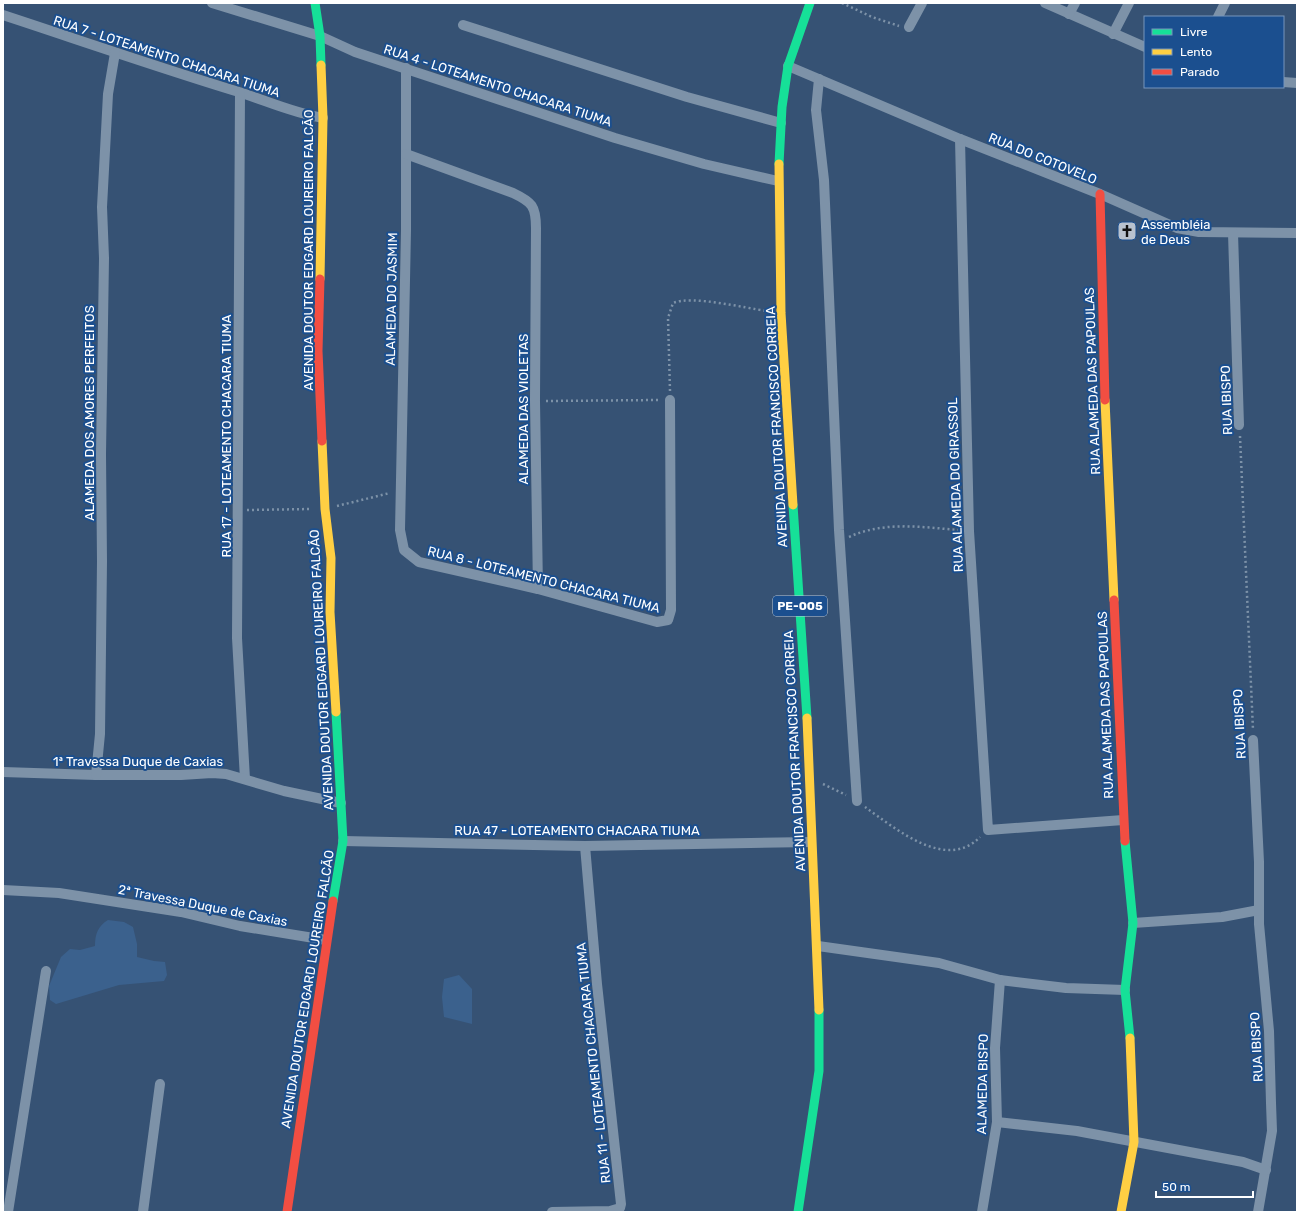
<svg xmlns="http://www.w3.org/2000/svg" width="1300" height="1215" font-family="Rubik,sans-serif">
<rect width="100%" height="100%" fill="#365274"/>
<!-- water -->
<g fill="#3b618d">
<path d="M108 920 124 922 133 927 137 944V957L154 961 165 962 167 975 164 981 119 985 56 1004 50 1000 49 986 61 957 70 949 80 950 95 946C95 934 98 926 108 920Z"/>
<polygon points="459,975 472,989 472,1024 444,1017 442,997 444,979"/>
</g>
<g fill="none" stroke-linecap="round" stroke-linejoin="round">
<!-- path -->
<g stroke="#7d92a8" stroke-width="2.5" stroke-dasharray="2 3" stroke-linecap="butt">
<polyline points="842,3 872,17 899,26"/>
<path d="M670 391 668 318 673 303C691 295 745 308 767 311"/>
<polyline points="546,401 660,400"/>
<polyline points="1240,436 1253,730"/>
<polyline points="337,506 390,493"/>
<polyline points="247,510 312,509"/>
<path d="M849 537C884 521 921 527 958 530"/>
<polyline points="823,784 846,795"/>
<path d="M865 807C895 828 946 872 980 837"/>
</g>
<!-- street -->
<g stroke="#7d92a8" stroke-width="10">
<polyline points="212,3 320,36 355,52 615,138 704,164 778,181"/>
<polyline points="1045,3 1145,47"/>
<polyline points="1069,14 1075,3"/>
<path d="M3 15C82 41 160 68 239 92 267 101 293 113 323 118"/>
<polyline points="1218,17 1225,3"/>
<polyline points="463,25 687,97 781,123"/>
<polyline points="909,27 922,3"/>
<polyline points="1113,34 1129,3"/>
<polyline points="788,66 960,139 1100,194 1177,228 1199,232 1297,233"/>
<polyline points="406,68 406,230 400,530 404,550 419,562 538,589 657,622 668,620 671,610 670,400"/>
<polyline points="819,79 816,110 824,180 839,530 857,801"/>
<polyline points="1283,82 1297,83"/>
<polyline points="240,93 237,638 245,779"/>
<polyline points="960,139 969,531 988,830 1123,820"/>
<path d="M406 154 513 193C532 202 536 206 536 228L535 401 538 589"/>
<polyline points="1233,233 1239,425"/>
<polyline points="1253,740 1259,862 1259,924 1269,1031 1271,1103 1272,1131 1258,1212"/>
<polyline points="3,772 96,775 181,775 212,773 226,774 284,791 341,803"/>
<polyline points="96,775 100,734 102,561 101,454 104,258 102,207 108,94 115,53"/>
<polyline points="343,841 585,846 811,842"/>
<polyline points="3,890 59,893 181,912 240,926 326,940"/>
<polyline points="1133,923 1222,917 1259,910"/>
<polyline points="818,946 939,963 1000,980 1066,988 1125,990"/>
<polyline points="997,1122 1077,1131 1243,1162 1266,1170"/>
<polyline points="8,1212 46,971"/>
<polyline points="143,1212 160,1084"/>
<polyline points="552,1212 610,1211 620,1208 621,1204 597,984 585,846"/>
<polyline points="982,1212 997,1122 995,1048 1000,980"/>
</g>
<!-- fast -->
<g stroke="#16e098" stroke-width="9">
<polyline points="315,3 320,36 321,65"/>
<polyline points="779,164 782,107 788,66 810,3"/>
<polyline points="793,505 807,718"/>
<polyline points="1125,841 1133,923 1125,990 1130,1038"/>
<polyline points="333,901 343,841 336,712"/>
<polyline points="798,1212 819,1071 819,1010"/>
</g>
<!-- slow -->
<g stroke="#ffcf43" stroke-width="9">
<polyline points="779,164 781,313 793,505"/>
<polyline points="320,279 323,118 321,65"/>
<polyline points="1105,400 1114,600"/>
<polyline points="322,441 325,509 331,558 330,612 336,712"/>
<polyline points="807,718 819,1010"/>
<polyline points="1121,1212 1134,1142 1130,1038"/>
</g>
<!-- jam -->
<g stroke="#f24e42" stroke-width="9">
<polyline points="1100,194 1105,400"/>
<polyline points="320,279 318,351 322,441"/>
<polyline points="1114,600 1125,841"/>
<polyline points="287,1212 333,901"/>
</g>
</g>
<!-- icons -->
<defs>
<symbol id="church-square" viewBox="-11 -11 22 22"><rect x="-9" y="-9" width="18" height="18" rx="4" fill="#b9c2ce" stroke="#1b4f8f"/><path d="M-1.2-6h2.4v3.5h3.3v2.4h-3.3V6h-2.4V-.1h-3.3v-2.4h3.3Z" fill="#111"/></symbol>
</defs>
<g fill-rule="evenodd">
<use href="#church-square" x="1116" y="220" width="22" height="22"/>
</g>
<g text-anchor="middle" stroke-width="4" stroke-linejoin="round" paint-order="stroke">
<!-- shield labels -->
<rect fill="#1b4f8f" stroke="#bbcadd" stroke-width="1" x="773" y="596" width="54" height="20" rx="3"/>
<g font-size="12" font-weight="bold" fill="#fff">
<text x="800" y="610">PE-005</text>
</g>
<!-- street labels -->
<g font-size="13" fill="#fff" stroke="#1b4f8f">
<text transform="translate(167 56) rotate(18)" y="5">RUA 7 - LOTEAMENTO CHACARA TIUMA</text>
<text transform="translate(498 85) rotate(18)" y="5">RUA 4 - LOTEAMENTO CHACARA TIUMA</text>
<text transform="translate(1043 158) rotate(22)" y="5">RUA DO COTOVELO</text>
<text transform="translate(308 250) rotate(-90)" y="5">AVENIDA DOUTOR EDGARD LOUREIRO FALCÃO</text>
<text transform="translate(391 299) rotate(-89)" y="5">ALAMEDA DO JASMIM</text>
<text transform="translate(1092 381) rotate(-92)" y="5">RUA ALAMEDA DAS PAPOULAS</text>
<text transform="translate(1226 400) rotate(-92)" y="5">RUA IBISPO</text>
<text transform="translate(523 409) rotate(-90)" y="5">ALAMEDA DAS VIOLETAS</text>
<text transform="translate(89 413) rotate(-90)" y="5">ALAMEDA DOS AMORES PERFEITOS</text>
<text transform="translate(776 427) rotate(-93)" y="5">AVENIDA DOUTOR FRANCISCO CORREIA</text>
<text transform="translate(226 436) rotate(-90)" y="5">RUA 17 - LOTEAMENTO CHACARA TIUMA</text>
<text transform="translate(955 485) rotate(-92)" y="5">RUA ALAMEDA DO GIRASSOL</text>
<text transform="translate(544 579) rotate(14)" y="5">RUA 8 - LOTEAMENTO CHACARA TIUMA</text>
<text transform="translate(321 670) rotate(-93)" y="5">AVENIDA DOUTOR EDGARD LOUREIRO FALCÃO</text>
<text transform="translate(1105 705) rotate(-92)" y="5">RUA ALAMEDA DAS PAPOULAS</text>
<text transform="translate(1239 724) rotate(-93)" y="5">RUA IBISPO</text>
<text transform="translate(794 751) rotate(-93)" y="5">AVENIDA DOUTOR FRANCISCO CORREIA</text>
<text x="138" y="766">1ª Travessa Duque de Caxias</text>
<text x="577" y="835">RUA 47 - LOTEAMENTO CHACARA TIUMA</text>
<text transform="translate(203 905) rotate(11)" y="5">2ª Travessa Duque de Caxias</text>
<text transform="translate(307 989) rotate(-81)" y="5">AVENIDA DOUTOR EDGARD LOUREIRO FALCÃO</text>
<text transform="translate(1256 1047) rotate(-93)" y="5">RUA IBISPO</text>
<text transform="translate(593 1063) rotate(-96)" y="5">RUA 11 - LOTEAMENTO CHACARA TIUMA</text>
<text transform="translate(982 1084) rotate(-89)" y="5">ALAMEDA BISPO</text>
</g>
<!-- poi labels -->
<g font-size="13" fill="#fff" stroke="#1b4f8f" text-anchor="start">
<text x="1141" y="229">Assembléia<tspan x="1141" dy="15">de Deus</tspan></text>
</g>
</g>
<!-- border -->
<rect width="1300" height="1215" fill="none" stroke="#ffffff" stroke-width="8"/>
<!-- legend -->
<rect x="1144" y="16" width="140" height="72" fill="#1b4f8f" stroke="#7695bc"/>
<rect x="1152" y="29" width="20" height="6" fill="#16e098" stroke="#7695bc"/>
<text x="1180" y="36" font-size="12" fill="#ffffff">Livre</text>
<rect x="1152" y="49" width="20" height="6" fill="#ffcf43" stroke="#7695bc"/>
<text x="1180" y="56" font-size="12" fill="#ffffff">Lento</text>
<rect x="1152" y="69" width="20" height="6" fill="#f24e42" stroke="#7695bc"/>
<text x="1180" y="76" font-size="12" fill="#ffffff">Parado</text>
<!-- scale -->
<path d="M1156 1191v6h97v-6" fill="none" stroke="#ffffff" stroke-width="2"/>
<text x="1162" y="1191" font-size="12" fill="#ffffff" stroke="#1b4f8f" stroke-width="3" paint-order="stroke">50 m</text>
</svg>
